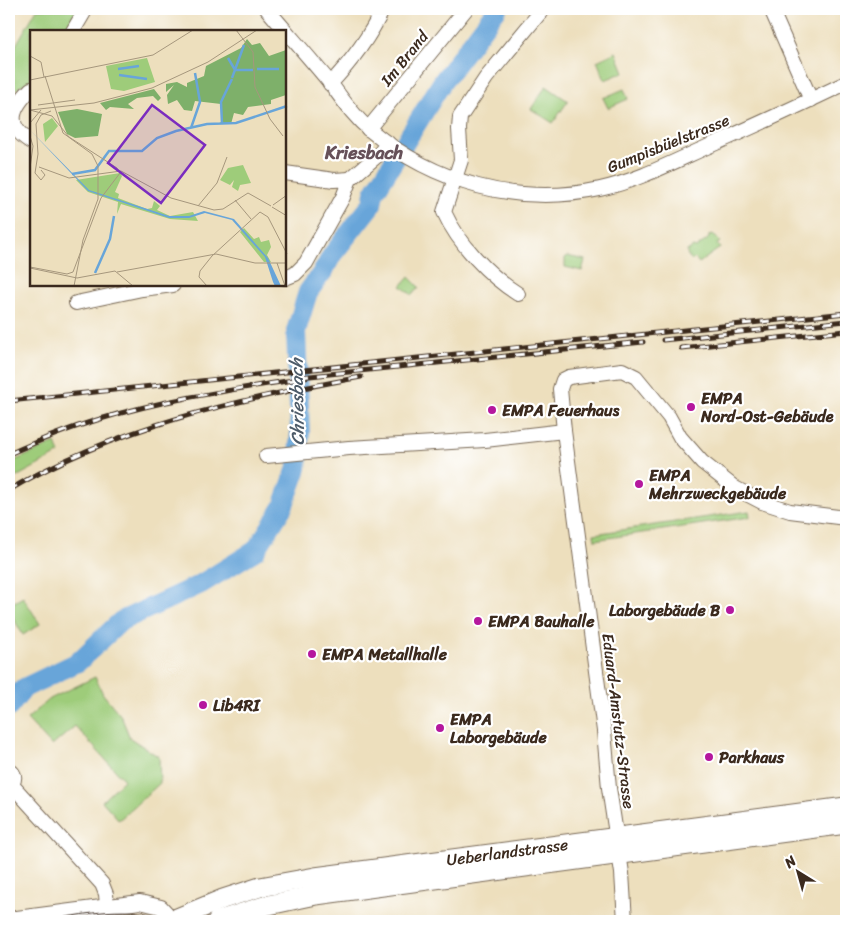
<svg xmlns="http://www.w3.org/2000/svg" width="855" height="930" font-family="Sriracha,sans-serif">
<rect width="100%" height="100%" fill="#fff"/>
<filter id="ink" filterUnits="userSpaceOnUse"><feTurbulence type="fractalNoise" baseFrequency=".02" numOctaves="2"/><feDisplacementMap in="SourceGraphic" scale="10" xChannelSelector="R" yChannelSelector="G"/><feConvolveMatrix kernelMatrix="1 2 1 2 8 2 1 2 1" color-interpolation-filters="sRGB"/></filter>
<filter id="wash" filterUnits="userSpaceOnUse"><feTurbulence type="fractalNoise" baseFrequency=".0096" numOctaves="4" result="noise"/><feDisplacementMap in="SourceGraphic" scale="20" xChannelSelector="R" yChannelSelector="G"/><feGaussianBlur stdDeviation="1.12" result="paint"/><feColorMatrix in="noise" values="0 0 0 0 0 0 0 0 0 0 0 0 0 0 0 0 0 1.4 0 .05"/><feComposite in="paint" operator="in"/></filter>
<g filter="url(#wash)">
<rect width="100%" height="100%" fill="#eddfbd"/>
<!-- green -->
<g fill="#9ecc7a" stroke="#6c7b4c">
<polygon points="37,9 78,9 65,31 31,31 31,80 15,90 9,87 9,57"/>
<polygon points="616,52 624,72 605,80 597,61"/>
<polygon points="546,86 568,101 553,123 531,109"/>
<polygon points="624,89 628,99 608,108 603,98"/>
<polygon points="713,234 720,242 717,244 720,248 699,263 695,258 692,261 687,254 687,251 693,247 696,248 709,238 709,235"/>
<polygon points="567,256 585,260 582,271 565,267 565,258"/>
<polygon points="409,277 419,287 412,295 401,286"/>
<polygon points="55,443 60,453 9,481 9,463"/>
<polygon points="749,511 750,517 595,540 594,534"/>
<polygon points="23,597 40,624 23,635 9,611 9,605"/>
<polygon points="95,677 103,694 121,716 130,738 159,757 160,783 119,820 102,801 124,780 75,726 52,746 27,719 50,699"/>
</g>
<g fill="none" stroke-linecap="round" stroke-linejoin="round">
<!-- river -->
<polyline stroke="#68a5d9" stroke-width="20" points="9,707 24,688 78,662 121,621 201,584 256,550 283,507 297,468 300,432 296,331 308,292 324,270 332,255 372,204 374,193 443,81 497,9"/>
</g>
</g>
<g filter="url(#ink)">
<g fill="none" stroke-linecap="round" stroke-linejoin="round">
<defs>
<g id="street">
<path d="M267 9C288 34 310 58 331 84 343 100 354 117 370 130 434 183 518 207 600 189 637 181 673 162 709 146 755 126 800 105 846 83"/>
<polyline points="771,9 811,100"/>
<polyline points="73,31 86,9"/>
<path d="M330 84C351 62 370 36 383 9"/>
<path d="M31 89C12 108 4 125 31 142"/>
<polyline points="368,129 466,9"/>
<polyline points="285,173 334,180 350,179"/>
<polyline points="285,278 295,274 306,263 343,197 350,179 378,155 388,143"/>
<path d="M518 294C489 276 458 243 444 212L461 160 459 129 460 117 486 78 543 9"/>
<polyline points="76,303 142,289 173,285"/>
<polyline points="266,456 349,448 485,440 564,431"/>
<path d="M9 770C16 774 16 781 9 785"/>
<polyline points="11,784 102,884 106,894 107,906"/>
<polyline points="9,919 140,902 161,907 174,921"/>
<polyline points="625,921 622,873 609,788 604,731 564,431 560,389 563,380 569,377 622,370 636,377 669,417 680,437 702,462 735,488 762,502 790,511 846,518"/>
</g>
<g id="secondary">
<path id="s1" d="M170 921 223 899 260 887 315 877 846 807"/>
<polyline points="217,921 264,906 316,895 846,824"/>
</g>
</defs>
<!-- street casing -->
<use href="#street" stroke="#796956" stroke-width="16"/>
<!-- secondary casing -->
<use href="#secondary" stroke="#796956" stroke-width="21"/>
<!-- street -->
<use href="#street" stroke="#fff" stroke-width="14"/>
<!-- secondary -->
<use href="#secondary" stroke="#fff" stroke-width="19"/>
<!-- tram -->
<g stroke="#3b2a1e" stroke-width="1">
<polyline points="110,918 142,921"/>
<path d="M41 921C83 915 131 902 171 921"/>
</g>
<defs>
<g id="rail">
<polyline points="663,340 846,321"/>
<polyline points="681,348 846,331"/>
<polyline points="300,377 643,342"/>
<polyline points="9,401 846,313"/>
<path d="M9 454C38 441 67 429 97 420 165 399 236 389 306 378"/>
<path d="M9 490C117 426 239 399 361 377"/>
</g>
</defs>
<!-- rail casing -->
<use href="#rail" stroke="#3b2a1e" stroke-width="5"/>
<!-- rail -->
<use href="#rail" stroke="#fff" stroke-width="3" stroke-dasharray="9" stroke-linecap="butt"/>
</g>
</g>
<!-- markers -->
<g fill="#b5179e" stroke="#fff" stroke-width="2">
<circle cx="691" cy="407" r="5"/>
<circle cx="492" cy="410" r="5"/>
<circle cx="639" cy="484" r="5"/>
<circle cx="730" cy="610" r="5"/>
<circle cx="478" cy="621" r="5"/>
<circle cx="312" cy="654" r="5"/>
<circle cx="203" cy="705" r="5"/>
<circle cx="440" cy="728" r="5"/>
<circle cx="709" cy="757" r="5"/>
</g>
<g text-anchor="middle" stroke-width="4.5" stroke-linejoin="round" paint-order="stroke">
<!-- street labels -->
<g font-size="16" fill="#3b2a1e" stroke="#fff">
<text transform="translate(404 58) rotate(-51)" y="6">Im Brand</text>
<text transform="translate(668 143) rotate(-22)" y="6">Gumpisbüelstrasse</text>
<text transform="translate(619 721) rotate(83)" y="6">Eduard-Amstutz-Strasse</text>
<text dy="6" stroke="none"><textPath href="#s1" startOffset="346">Ueberlandstrasse</textPath></text>
</g>
<!-- poi labels -->
<g font-size="16" font-weight="bold" fill="#3b2a1e" stroke="#fff" text-anchor="start">
<text x="701" y="404">EMPA<tspan x="701" dy="18">Nord-Ost-Gebäude</tspan></text>
<text x="502" y="416">EMPA Feuerhaus</text>
<text x="649" y="481">EMPA<tspan x="649" dy="18">Mehrzweckgebäude</tspan></text>
<text x="720" y="616" text-anchor="end">Laborgebäude B</text>
<text x="488" y="627">EMPA Bauhalle</text>
<text x="322" y="660">EMPA Metallhalle</text>
<text x="213" y="711">Lib4RI</text>
<text x="450" y="725">EMPA<tspan x="450" dy="18">Laborgebäude</tspan></text>
<text x="719" y="763">Parkhaus</text>
</g>
<!-- neighbourhood labels -->
<g font-size="18" font-weight="bold" fill="#665159" stroke="#fff">
<text x="364" y="159">Kriesbach</text>
</g>
<!-- water labels -->
<g font-size="18" font-style="italic" fill="#4d5b69" stroke="#fff">
<text transform="translate(297 402) rotate(-91)" y="6">Chriesbach</text>
</g>
</g>
<!-- overview -->
<g transform="translate(30 30)">
<rect width="256" height="256" fill="#eddfbd"/>
<path d="M117 28 125 52 94 61 81 59 76 36ZM22 88 28 96 15 112 13 94ZM213 135 221 153 210 155 208 161 202 157 204 150 200 155 190 150 198 138ZM90 143 92 146 85 162 89 164 88 168 117 179 122 178 124 171 130 176 127 180 140 186 163 182 168 191 140 189 91 174 87 184 88 172 58 162 46 150ZM214 198 224 209 229 207 231 212 239 210 241 217 237 225 241 232H234L210 202Z" fill="#9ecc7a"/>
<path d="M217 9 222 15 230 13 239 26 256 20V65L241 70V74L218 77 213 85 204 83 201 94 189 93 192 92 191 74 165 71 162 81 154 80 147 70 138 74 137 65 144 55 136 62V54L147 52 157 57V53L174 46 176 36 211 18ZM124 59 131 68 128 71 123 66 107 68 98 74 104 79 80 77 76 80 70 73ZM47 79 72 84 68 106 45 108 37 104 28 82Z" fill="#7eb06a"/>
<path d="M0 100 59 160 139 186H159L174 181 204 189 238 228 251 256H245L243 252 235 227 202 190 175 183 159 188H139L58 161Z" fill="#68a5d9"/>
<path fill="none" stroke="#68a5d9" stroke-width="2.5" d="M198 28 205 40H223M88 39 109 36M227 39H249M89 45 117 49M202 48 214 15M192 94 191 72 202 49M161 98 170 72 165 43M42 144 65 140 79 121H112L127 108 146 101 177 94 206 93 257 76M65 243 80 209 84 186"/>
<path fill="none" stroke="#a6977d" stroke-width="1" d="M206 0 223 22 225 57 240 89 253 106M0 26 11 32 14 47M15 46 33 103 62 124 68 136V169L53 210 44 256M0 50 123 25 163 0M8 75 45 70M0 80 64 73 122 58 178 32 227 0M0 80 22 86 39 107 87 138 90 143 71 168 43 242 37 244 0 237M0 93 11 80M0 106 3 116 0 138M9 137 39 148 91 141 141 168 184 180 193 179 218 163 241 176M11 140 15 145 11 150 5 143 8 124 6 94 11 85 21 81M205 170 221 189M243 175 257 165M168 176 187 153 197 127M242 177 257 186M247 233 255 256M0 238 47 248 85 241 103 256M87 242 186 224 225 233H257M177 256 169 247 170 241 182 226 230 182 238 187 257 224"/>
<path fill="#7b2cbf" fill-opacity="0.15" stroke="#7b2cbf" stroke-width="2.5" d="M122 75 175 115 131 173 78 133Z"/>
<rect width="256" height="256" fill="none" stroke="#3b2a1e" stroke-width="2.5"/>
</g>
<!-- margin -->
<rect width="855" height="930" fill="none" stroke="#fff" stroke-width="30"/>
<!-- north arrow -->
<g transform="translate(798 872) rotate(323)" stroke="#ffffff" stroke-width="4" paint-order="stroke">
<path d="M0-4L9 19L0 12L-9 19Z" fill="#3b2a1e"/>
<text y="-8" font-size="14" font-weight="bold" text-anchor="middle" fill="#3b2a1e">N</text>
</g>
</svg>
